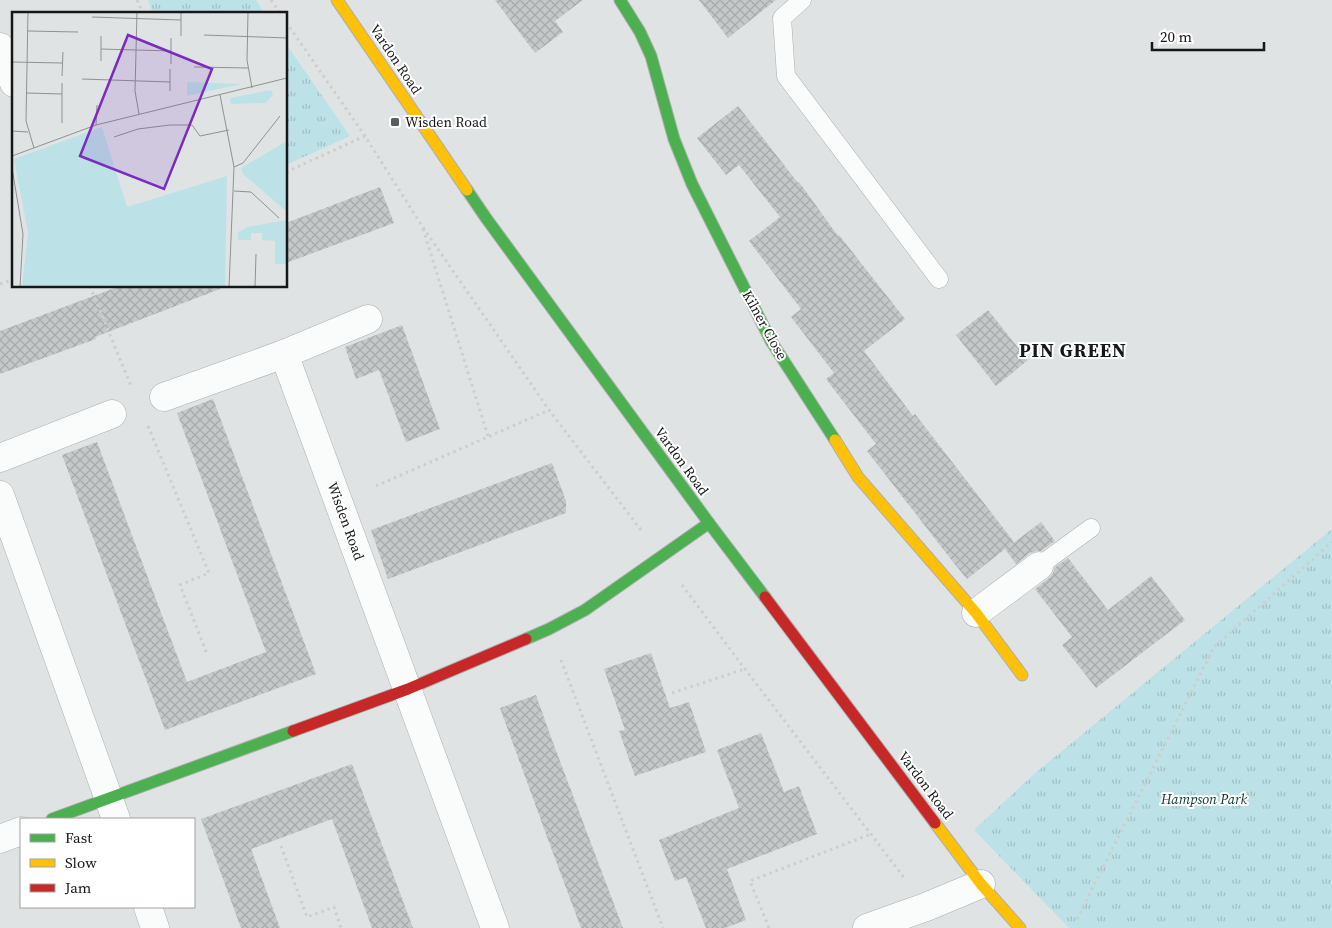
<svg xmlns="http://www.w3.org/2000/svg" width="1332" height="928" font-family="'Source Serif 4',serif">
<defs>
<pattern id="grass-tufts" width="24" height="20" patternUnits="userSpaceOnUse" patternTransform="scale(1.25)"><rect width="24" height="20" fill="#bce1e7"/><path d="M3 7l-1-3M5 7V3M7 7l1-3M15 17l-1-3M17 17v-4M19 17l1-3" fill="none" stroke="#a1c0c5"/></pattern>
<pattern id="building-cross-hatch" width="8" height="8" patternUnits="userSpaceOnUse" patternTransform="scale(1.25)"><rect width="8" height="8" fill="#c5c8c8"/><path d="M0 0l8 8M0 8l8-8" fill="none" stroke="#a8abab"/></pattern>
</defs>
<rect width="100%" height="100%" fill="#e0e3e4"/>
<!-- grass -->
<g fill="url(#grass-tufts)">
<polygon points="148,0 256,0 265,14 153,14"/>
<polygon points="286,44 350,136 286,165"/>
<polygon points="1332,529 1332,928 1069,928 974,830 1034,774"/>
</g>
<!-- building -->
<g fill="url(#building-cross-hatch)">
<polygon points="495,0 583,0 555,21 563,32 535,53"/>
<polygon points="699,0 776,0 728,38"/>
<polygon points="738,106 798,183 799,182 838,236 839,235 905,319 864,351 913,416 915,414 1014,542 1008,547 1041,522 1055,541 1041,551 1037,551 1030,553 1016,564 1005,549 967,579 953,562 867,451 876,444 826,379 834,373 791,317 801,309 749,241 780,217 739,165 726,175 697,138"/>
<polygon points="380,187 394,223 286,263 286,223"/>
<polygon points="120,286 220,286 220,289 95,337 96,339 0,374 0,331"/>
<polygon points="988,310 1028,360 996,386 956,335"/>
<polygon points="402,325 440,429 406,442 379,370 356,379 345,347"/>
<polygon points="213,399 316,674 165,730 62,455 97,442 187,682 266,652 177,413"/>
<polygon points="552,463 566,501 566,513 388,579 371,530"/>
<polygon points="1068,558 1108,610 1151,576 1185,620 1096,688 1062,645 1072,637 1035,589 1049,578 1053,573 1054,568"/>
<polygon points="651,653 670,708 689,702 706,752 635,776 619,731 625,730 604,669"/>
<polygon points="536,695 552,740 623,928 581,928 550,845 500,708"/>
<polygon points="761,733 784,792 799,786 817,834 727,869 746,920 725,928 706,928 686,877 675,881 659,840 739,808 717,750"/>
<polygon points="352,764 413,928 372,928 332,819 251,849 280,928 241,928 201,819"/>
</g>
<g fill="none" stroke-linecap="round" stroke-linejoin="round">
<defs>
<g id="lane">
<polyline points="802,0 782,18 786,76 939,279"/>
<polyline points="1039,566 1091,528"/>
</g>
<g id="street">
<polyline points="0,47 14,83"/>
<polyline points="284,354 495,928"/>
<polyline points="164,397 284,354 368,319"/>
<polyline points="0,458 112,414"/>
<polyline points="0,495 116,819"/>
<polyline points="976,613 1039,566"/>
<polyline points="0,839 21,831"/>
<polyline points="148,907 155,928"/>
<polyline points="867,928 926,907 981,884"/>
</g>
<g id="fast">
<polyline points="620,0 640,32 651,56 674,139 692,184 771,341 835,440"/>
<polyline points="467,190 486,218 709,523 765,597"/>
<polyline points="526,639 549,629 585,610 709,523"/>
<polyline points="52,819 293,731"/>
</g>
<g id="slow">
<polyline points="337,0 467,190"/>
<polyline points="835,440 858,477 976,613 1022,675"/>
<polyline points="935,823 981,884 1020,928"/>
</g>
<g id="jam">
<polyline points="765,597 935,823"/>
<polyline points="293,731 408,689 526,639"/>
</g>
</defs>
<!-- lane casing -->
<use href="#lane" stroke="#adafb0" stroke-width="19"/>
<!-- street casing -->
<use href="#street" stroke="#adafb0" stroke-width="29"/>
<!-- fast casing -->
<use href="#fast" stroke="#adafb0" stroke-width="13"/>
<!-- slow casing -->
<use href="#slow" stroke="#adafb0" stroke-width="13"/>
<!-- jam casing -->
<use href="#jam" stroke="#adafb0" stroke-width="13"/>
<!-- path -->
<g stroke="#cdcece" stroke-width="3" stroke-dasharray="2.5 4" stroke-linecap="butt">
<polyline points="137,0 143,14"/>
<polyline points="271,0 281,14"/>
<polyline points="286,22 365,136 422,226 549,410 641,530"/>
<polyline points="286,172 365,136"/>
<polyline points="423,229 488,436"/>
<polyline points="0,284 14,279"/>
<polyline points="90,286 131,386"/>
<polyline points="148,426 209,573 180,585 207,654"/>
<polyline points="376,486 549,410"/>
<polyline points="682,585 745,669 905,879"/>
<polyline points="561,660 663,928"/>
<polyline points="672,693 745,669"/>
<polyline points="281,846 307,917 334,907 341,928"/>
<polyline points="1077,919 1214,647 1332,542"/>
<polyline points="769,928 750,881 871,834"/>
</g>
<!-- lane -->
<use href="#lane" stroke="#fafbfb" stroke-width="18"/>
<!-- street -->
<use href="#street" stroke="#fafbfb" stroke-width="28"/>
<!-- fast -->
<use href="#fast" stroke="#4caf50" stroke-width="11"/>
<!-- slow -->
<use href="#slow" stroke="#ffc107" stroke-width="11"/>
<!-- jam -->
<use href="#jam" stroke="#c62828" stroke-width="11"/>
</g>
<!-- markers -->
<rect fill="#5d5e5f" stroke="#fff" stroke-width="2" x="390" y="117" width="10" height="10" rx="2.5"/>
<g text-anchor="middle" stroke-width="4" stroke-linejoin="round" paint-order="stroke">
<!-- street labels -->
<g font-size="14" fill="#161718" stroke="#fff">
<text transform="translate(396 59) rotate(56)" y="5">Vardon Road</text>
<text transform="translate(765 325) rotate(61)" y="5">Kilner Close</text>
<text transform="translate(682 461) rotate(54)" y="5">Vardon Road</text>
<text transform="translate(346 521) rotate(70)" y="5">Wisden Road</text>
<text transform="translate(926 785) rotate(53)" y="5">Vardon Road</text>
</g>
<!-- poi labels -->
<g font-size="14" fill="#161718" stroke="#fff" text-anchor="start">
<text x="405" y="127">Wisden Road</text>
</g>
<!-- park labels -->
<g font-size="14" font-style="italic" fill="#09343a" stroke="#fff">
<text x="1204" y="804">Hampson Park</text>
</g>
<!-- district labels -->
<g font-size="19" font-weight="bold" letter-spacing="1" fill="#161718" stroke="#fff">
<text x="1073" y="357">PIN GREEN</text>
</g>
</g>
<!-- overview -->
<g transform="translate(12 12)">
<rect width="275" height="275" fill="#e0e3e4"/>
<path d="M175 70 229 72 175 84ZM90 115 115 195 215 164 213 275H10L16 221 2 147ZM275 208V252H263V229L250 228V221H239V228H226V221L235 215Z" fill="#bce1e7"/>
<path d="M259 78 261 83 254 91 219 92 218 86ZM275 129V200L231 162 229 156Z" fill="#bce1e7"/>
<path d="M81 266 100 274V275H76L75 269Z" fill="#bce1e7"/>
<path fill="none" stroke="#8f9192" stroke-width="1" d="M16 0 14 109 22 136M125 0 123 79 127 102M236 0 235 48 240 76M80 5 169 8M16 19 66 20M192 23 275 26M169 24V0M89 37 159 39M89 49V24M0 50 50 51M159 52V26M182 55 236 56M50 64 51 40M70 67 158 70M158 79V57M14 81 50 82M208 83 222 155 217 275M50 111V71M84 113 85 93M0 119 16 120M102 125 126 117 158 113H180L188 124 217 118M0 144 84 113 275 66M222 155 231 151 268 104M0 156 11 222 8 275M222 179 239 180 267 206M243 275 244 242"/>
<path fill="#7b2cbf" fill-opacity="0.15" stroke="#7b2cbf" stroke-width="2.5" d="M116 23 200 57 152 177 68 144Z"/>
<rect width="275" height="275" fill="none" stroke="#161718" stroke-width="2.5"/>
</g>
<!-- legend -->
<rect x="20" y="818" width="175" height="90" fill="#ffffff" stroke="#a2a2a3"/>
<rect x="30" y="834" width="25" height="8" fill="#4caf50" stroke="#a2a2a3"/>
<text x="65" y="843" font-size="15" fill="#161718">Fast</text>
<rect x="30" y="859" width="25" height="8" fill="#ffc107" stroke="#a2a2a3"/>
<text x="65" y="868" font-size="15" fill="#161718">Slow</text>
<rect x="30" y="884" width="25" height="8" fill="#c62828" stroke="#a2a2a3"/>
<text x="65" y="893" font-size="15" fill="#161718">Jam</text>
<!-- scale -->
<path d="M1152 42v8h112v-8" fill="none" stroke="#161718" stroke-width="2.5"/>
<text x="1160" y="42" font-size="15" fill="#161718" stroke="#ffffff" stroke-width="4" paint-order="stroke">20 m</text>
</svg>
